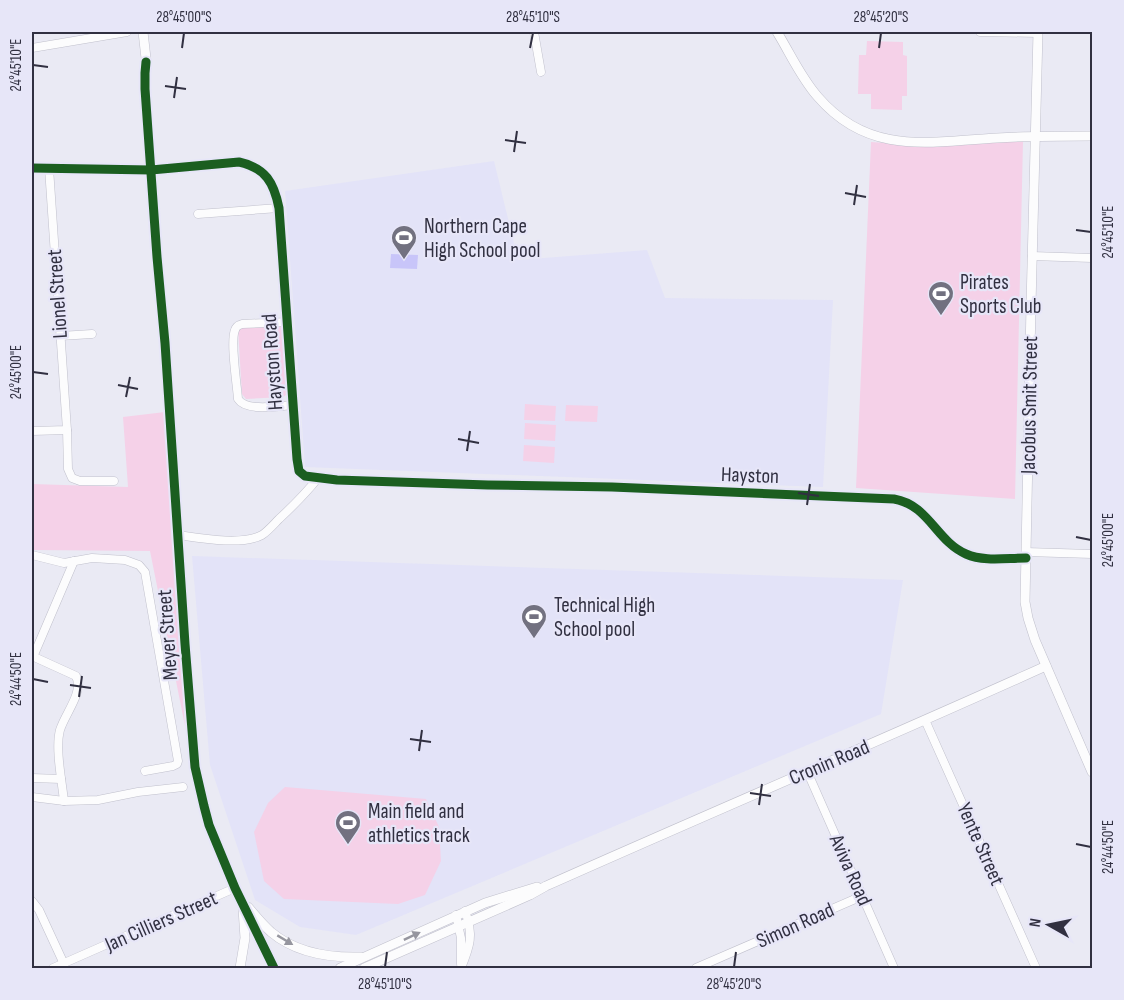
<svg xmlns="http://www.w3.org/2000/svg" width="1124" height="1000" font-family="'Sofia Sans Condensed',sans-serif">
<rect width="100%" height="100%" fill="#eaeaf4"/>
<!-- built -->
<g fill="#e3e3f8">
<polygon points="494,161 518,260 647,250 665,298 833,300 823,487 305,467 285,191"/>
<polygon points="192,556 903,580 881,714 356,935 300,927 255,900 210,765"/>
</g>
<!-- green -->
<g fill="#f5d1e8">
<polygon points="867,41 903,42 903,55 907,56 907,96 902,96 902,110 871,109 871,94 858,94 859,55 866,55"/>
<polygon points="1023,141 1015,499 856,488 871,142 928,146"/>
<polygon points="240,325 281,325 284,329 287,390 286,395 283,397 246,399 242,394 238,329"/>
<polygon points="525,404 556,406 555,421 524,420"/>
<polygon points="566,405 598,406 597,422 565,421"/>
<polygon points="165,412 185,726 150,551 32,550 32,484 128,487 123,417"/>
<polygon points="525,423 556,425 555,441 524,439"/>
<polygon points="524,445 555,447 554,463 523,461"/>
<polygon points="285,787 426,799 439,827 441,861 425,895 398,904 284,899 264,881 254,832 268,803"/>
</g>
<!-- water -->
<polygon fill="#c8c5f9" points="391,254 418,255 417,269 390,268"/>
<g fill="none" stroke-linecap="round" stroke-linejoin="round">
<defs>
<g id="minor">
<polyline points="534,32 541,72"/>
<polyline points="980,32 1038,33"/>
<polyline points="32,48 127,32"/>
<path d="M32 168 151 170 239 162C266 168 274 183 279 208L297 459 299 471 305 476 337 480 488 485 612 487 894 499C929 505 936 541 966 554 984 562 1006 558 1026 558"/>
<polyline points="198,214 279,208"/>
<polyline points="1032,256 1092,258"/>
<path d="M287 322 242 324C238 326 237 325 235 330 230 341 237 385 238 399 246 412 279 406 293 405"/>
<polyline points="60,336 92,334"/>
<polyline points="67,430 68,469 72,478 80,481 114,481"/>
<polyline points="32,431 67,430 49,168"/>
<path d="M178 535C199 538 242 546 262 535 268 531 274 524 279 519 293 506 306 493 318 478"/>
<polyline points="1026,552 1092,554"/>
<polyline points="32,555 64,563 92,558 125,560 139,565 145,572 178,761 177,764 173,766 145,771"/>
<path d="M32 656 76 676C84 693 65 713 60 730 55 748 62 782 64 801"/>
<polyline points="33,657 74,561"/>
<polyline points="925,720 1036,968"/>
<polyline points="807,771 894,968"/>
<polyline points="32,778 61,779"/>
<polyline points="32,797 64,801 98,800 138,792 183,787"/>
<polyline points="32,901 39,910 64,964"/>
<polyline points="456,915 461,938 461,964"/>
<polyline points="53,968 235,888"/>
<path d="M461 968C470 946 474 935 465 911"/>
<polyline points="696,968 862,896"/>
</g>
<g id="tertiary">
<polyline points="143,32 147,67"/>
<path d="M777 32C790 53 801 78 818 97 869 156 929 142 997 138 1029 136 1060 136 1092 136"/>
<polyline points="1038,32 1031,305 1025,602 1028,618 1035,640 1092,772"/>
<polyline points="146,62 145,73 145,89 157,257 165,343 185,644 195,767 204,806 209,825 235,888 274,968"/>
<path d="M248 907C255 915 262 924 271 932 296 953 329 958 361 957"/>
<polyline points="240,968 245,938 243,909"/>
<polyline points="340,968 485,903 537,887"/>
<path d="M364 968 530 895 546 886C712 812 880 741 1046 666"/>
</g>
</defs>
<!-- minor casing -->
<use href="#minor" stroke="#c0c0cc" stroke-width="9"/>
<!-- tertiary casing -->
<use href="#tertiary" stroke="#c0c0cc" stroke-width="10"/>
<!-- minor -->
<use href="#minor" stroke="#fcfcfd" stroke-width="8"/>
<!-- tertiary -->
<use href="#tertiary" stroke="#fcfcfd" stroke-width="9"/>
<defs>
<g id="cycleway">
<polyline points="146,62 145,73 145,89 157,257 165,343 185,644 195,767 204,806 209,825 235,888 274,968"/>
<path d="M32 168 151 170 239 162C266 168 274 183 279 208L297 459 299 471 305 476 337 480 488 485 612 487 894 499C929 505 936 541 966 554 984 562 1006 558 1026 558"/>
</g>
</defs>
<!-- cycleway casing -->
<use href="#cycleway" stroke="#e7e6f8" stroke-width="13"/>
<!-- cycleway -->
<use href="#cycleway" stroke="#1b5e20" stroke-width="9"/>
</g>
<!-- one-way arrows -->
<defs><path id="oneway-solid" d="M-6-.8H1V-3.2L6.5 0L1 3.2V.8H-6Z" transform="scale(1.5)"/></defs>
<g fill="#96969f">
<use href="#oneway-solid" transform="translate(412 936) rotate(-25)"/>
<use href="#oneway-solid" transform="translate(285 940) rotate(31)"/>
</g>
<!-- ticks -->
<path fill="none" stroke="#313041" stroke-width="2" d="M182 48 184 33M530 48 533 33M879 48 881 33M33 65 48 67M165 86 186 89M174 98 177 77M505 140 526 143M514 152 517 131M845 193 866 197M854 205 857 185M1076 230 1091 232M33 372 48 374M118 385 138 389M126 397 130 377M458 439 479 443M467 451 470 431M798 493 819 496M807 505 810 484M1076 537 1091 540M33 679 48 682M70 685 91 688M79 697 82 676M410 739 431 742M419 751 422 730M750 793 771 796M759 805 762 784M1076 844 1091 847M385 967 387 952M734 967 736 952"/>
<!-- icons -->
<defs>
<symbol id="stadium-pin" viewBox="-11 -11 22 30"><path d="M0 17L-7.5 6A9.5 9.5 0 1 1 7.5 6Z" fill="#727180" stroke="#e7e6f8"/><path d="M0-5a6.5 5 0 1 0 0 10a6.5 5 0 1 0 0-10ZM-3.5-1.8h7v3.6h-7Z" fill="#fff"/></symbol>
</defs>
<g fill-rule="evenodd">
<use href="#stadium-pin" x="389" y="223" width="30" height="40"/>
<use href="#stadium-pin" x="926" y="279" width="30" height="40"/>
<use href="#stadium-pin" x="519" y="602" width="30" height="40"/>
<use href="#stadium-pin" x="333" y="808" width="30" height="40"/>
</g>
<g text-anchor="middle" stroke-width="4.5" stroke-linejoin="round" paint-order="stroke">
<!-- poi labels -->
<g font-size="21" fill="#313041" stroke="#e7e6f8" text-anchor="start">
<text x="424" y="233">Northern Cape<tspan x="424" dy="24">High School pool</tspan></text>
<text x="960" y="289">Pirates<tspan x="960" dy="24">Sports Club</tspan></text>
<text x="554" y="612">Technical High<tspan x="554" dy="24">School pool</tspan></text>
<text x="368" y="818">Main field and<tspan x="368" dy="24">athletics track</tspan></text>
</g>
<!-- street labels -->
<g font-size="21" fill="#313041" stroke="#e7e6f8">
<text transform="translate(57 294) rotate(-94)" y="7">Lionel Street</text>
<text transform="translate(272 362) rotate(-94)" y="7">Hayston Road</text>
<text transform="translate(1029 405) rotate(-89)" y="7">Jacobus Smit Street</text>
<text transform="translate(750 475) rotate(2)" y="7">Hayston</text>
<text transform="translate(167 635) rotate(-94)" y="7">Meyer Street</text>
<text transform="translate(829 762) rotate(-23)" y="7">Cronin Road</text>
<text transform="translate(981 844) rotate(66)" y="7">Yente Street</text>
<text transform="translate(851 870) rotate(66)" y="7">Aviva Road</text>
<text transform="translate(161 921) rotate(-24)" y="7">Jan Cilliers Street</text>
<text transform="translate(795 925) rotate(-24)" y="7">Simon Road</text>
</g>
</g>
<!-- border -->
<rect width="1124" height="1000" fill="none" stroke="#e7e6f8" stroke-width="66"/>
<!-- north arrow -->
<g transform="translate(1049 925) rotate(279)" stroke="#e7e6f8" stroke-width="4.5" paint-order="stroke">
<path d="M0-4.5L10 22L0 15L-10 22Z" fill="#313041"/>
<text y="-9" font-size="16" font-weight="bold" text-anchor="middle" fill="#313041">N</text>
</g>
<rect x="33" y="33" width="1058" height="934" fill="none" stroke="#313041" stroke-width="2"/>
<g font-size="15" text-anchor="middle" fill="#313041">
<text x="184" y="22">28°45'00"S</text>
<text x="533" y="22">28°45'10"S</text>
<text x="881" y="22">28°45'20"S</text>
<text transform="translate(16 65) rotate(-90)" y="5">24°45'10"E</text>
<text transform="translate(1108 232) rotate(-90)" y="5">24°45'10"E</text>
<text transform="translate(16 372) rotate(-90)" y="5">24°45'00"E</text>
<text transform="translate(1108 540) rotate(-90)" y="5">24°45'00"E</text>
<text transform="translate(16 679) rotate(-90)" y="5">24°44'50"E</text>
<text transform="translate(1108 847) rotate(-90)" y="5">24°44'50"E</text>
<text x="385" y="989">28°45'10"S</text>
<text x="734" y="989">28°45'20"S</text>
</g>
</svg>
